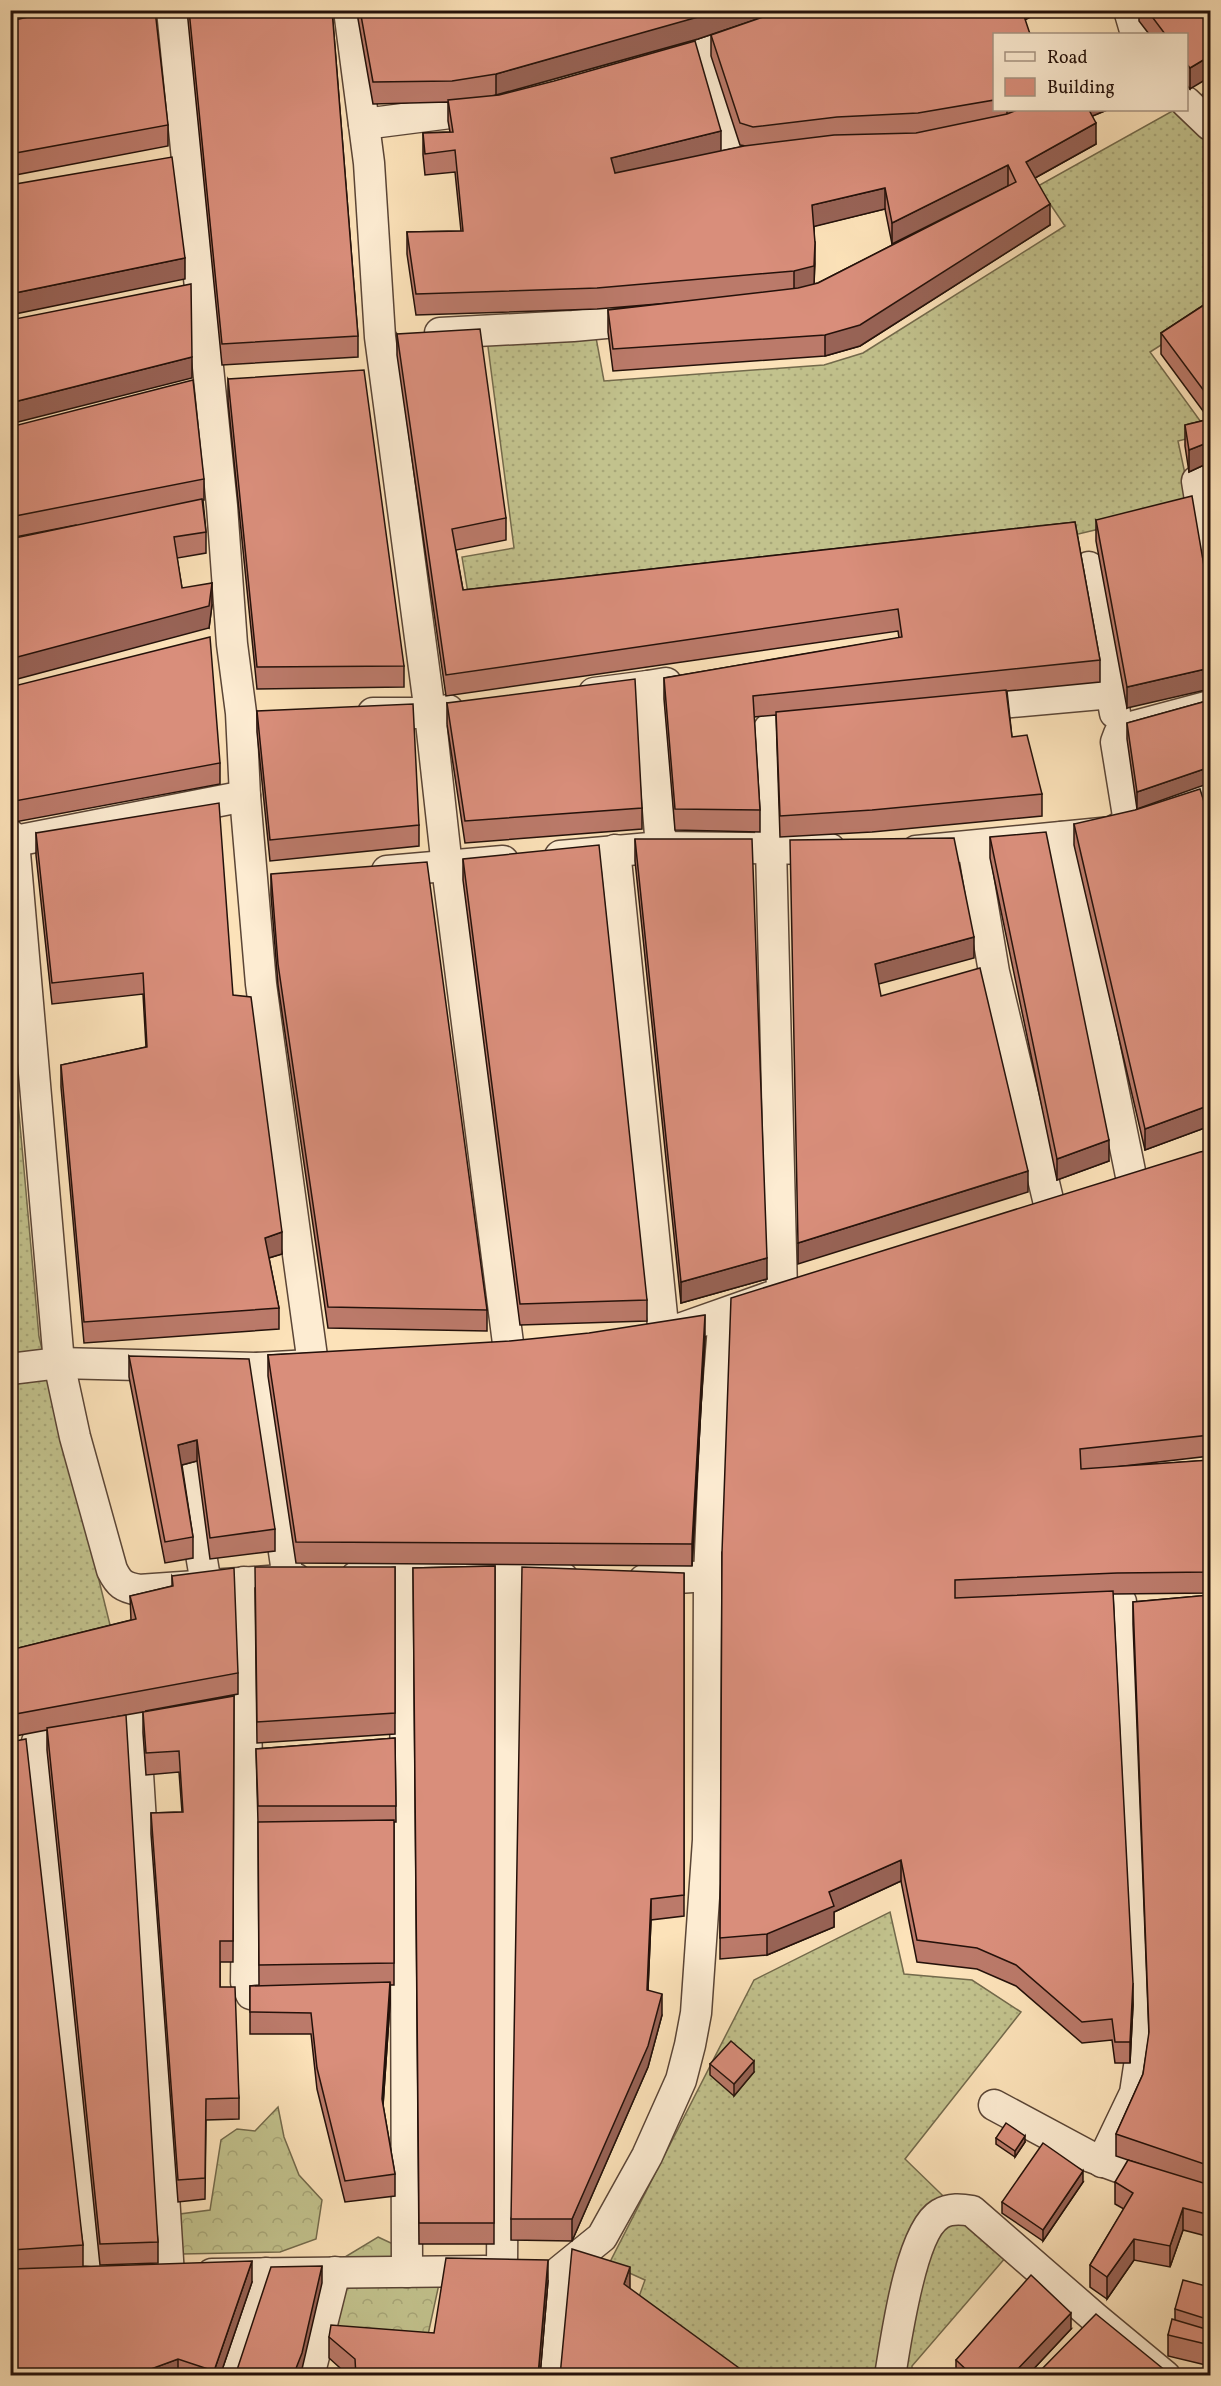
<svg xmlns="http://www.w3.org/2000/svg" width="1221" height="2386" font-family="Vollkorn,serif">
<defs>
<pattern id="grass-dots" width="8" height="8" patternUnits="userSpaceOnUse" patternTransform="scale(1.5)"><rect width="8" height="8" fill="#c2c28d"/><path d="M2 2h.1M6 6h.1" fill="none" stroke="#a7a678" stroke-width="1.8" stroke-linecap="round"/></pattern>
<pattern id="forest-crowns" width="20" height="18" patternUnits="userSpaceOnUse" patternTransform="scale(1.5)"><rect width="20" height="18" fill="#c2c28d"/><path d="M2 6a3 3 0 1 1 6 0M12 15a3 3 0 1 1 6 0" fill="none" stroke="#a7a678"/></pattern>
</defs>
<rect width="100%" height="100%" fill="#fce2b9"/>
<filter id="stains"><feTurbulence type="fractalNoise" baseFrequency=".00333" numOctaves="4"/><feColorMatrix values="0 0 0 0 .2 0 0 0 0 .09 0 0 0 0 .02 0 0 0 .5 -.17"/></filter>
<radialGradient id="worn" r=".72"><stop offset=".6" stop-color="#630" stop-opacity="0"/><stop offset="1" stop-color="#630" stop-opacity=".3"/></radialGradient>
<!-- grass -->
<g fill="url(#grass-dots)" stroke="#736a4c" stroke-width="1.5">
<polygon points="1210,90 1210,314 1150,352 1209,433 1178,441 1192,507 1074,535 470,605 462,557 514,548 487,339 595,332 604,381 824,365 863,353 1065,226 1038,186"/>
<polygon points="10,1013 39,1337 111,1629 10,1654"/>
<polygon points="890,1912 904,1974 972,1980 1021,2012 905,2159 1006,2257 912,2366 912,2375 737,2375 636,2305 645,2280 609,2264 754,1980"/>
</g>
<!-- forest -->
<g fill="url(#forest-crowns)" stroke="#736a4c" stroke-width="1.5">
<polygon points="278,2107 284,2137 299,2175 322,2200 316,2239 280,2252 182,2254 180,2214 210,2210 221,2140 237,2129 255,2131"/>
<polygon points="378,2237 421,2257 439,2284 426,2344 333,2336 335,2310 345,2257"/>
</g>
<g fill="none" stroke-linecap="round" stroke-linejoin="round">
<defs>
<g id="minor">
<polyline points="172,10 222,506 232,644 241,713 245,796 261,984 313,1364"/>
<polyline points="349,10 369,163 380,337 430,713 373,713"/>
<polyline points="1129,10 1136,34"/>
<polyline points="701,52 730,147 738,155 761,158 770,157"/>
<polyline points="660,63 701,52 817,10"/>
<polyline points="1186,102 1210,125"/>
<polyline points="364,124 489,108"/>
<polyline points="440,333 573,326 649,319"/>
<polyline points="1197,481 1210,561"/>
<polyline points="1089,567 1115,713"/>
<polyline points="594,693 648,686"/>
<polyline points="968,706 1112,693"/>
<polyline points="448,710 430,713 447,867 509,1351"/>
<polyline points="1163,811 1206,797 1210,807"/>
<path d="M10 835 14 841 59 1363 75 1437 112 1570C119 1584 123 1587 139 1590L296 1579"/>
<polyline points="1062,837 1132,1181"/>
<polyline points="10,842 245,796"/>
<polyline points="661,847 648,686 666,683"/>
<polyline points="973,847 994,972 1050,1208"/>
<polyline points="615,850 664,1335"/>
<polyline points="916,851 1112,832 1129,822 1116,742 1119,734 1135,726 1210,706"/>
<polyline points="560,856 661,847 830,849"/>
<polyline points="387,871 503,861"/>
<polyline points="782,1292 771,847 765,744 769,729 779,724 815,720"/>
<polyline points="668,1333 770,1297"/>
<polyline points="257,1368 288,1579"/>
<polyline points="10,1369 59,1363 257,1368 310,1365"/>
<polyline points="187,1471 206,1584"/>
<polyline points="405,1576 407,2272"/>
<polyline points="356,1577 563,1578"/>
<polyline points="644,1580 709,1576"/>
<polyline points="244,1582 248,1833 246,1982 251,1994 261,1996 286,1996"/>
<polyline points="135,1725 169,2276"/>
<polyline points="37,1742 93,2279"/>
<polyline points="994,2105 1091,2157 1121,2168"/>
<polyline points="1102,2162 1135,2093 1141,2053 1142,2006 1134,1828 1121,1602"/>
<polyline points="502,2271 506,1577"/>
<polyline points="212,2274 485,2271"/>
<polyline points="231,2376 266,2273"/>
<polyline points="309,2376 335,2272"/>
<polyline points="550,2376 560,2271 602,2237 647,2156 681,2080 690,2045 696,2013 708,1840 709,1576 716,1415 724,1314"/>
<path d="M890 2376C896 2341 910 2232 940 2214 950 2208 961 2209 972 2211L1095 2318 1165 2376"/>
</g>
</defs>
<!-- minor casing -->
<use href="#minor" stroke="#5a4536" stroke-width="33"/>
<!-- minor -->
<use href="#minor" stroke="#fdecd2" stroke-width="30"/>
</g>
<!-- wall -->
<g fill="#bb7a6a" stroke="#24110a" stroke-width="1.5" fill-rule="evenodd">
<polygon points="187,10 332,10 358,336 358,357 222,365"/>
<path d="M358 10H1044L994 34V110H1107L1092 116 1096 144 1035 178 1050 225 860 346 825 356 613 371 608 332V310L682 302 597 309 416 315 407 254V232L461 231 455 172 425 175 423 155V133L450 132 448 121V102L373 104 358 19ZM748 22 711 35V56L740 145 746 146 721 151 496 95 698 39ZM988 196 818 283 814 284 815 264 814 226 885 209 892 244Z"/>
<polygon points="1139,10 1210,10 1190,89 1186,84 1186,34 1149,34 1139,21"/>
<polygon points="10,21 168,125 168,146 10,176"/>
<polygon points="1210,301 1210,505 1204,465 1189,472 1185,446 1185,425 1209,419 1161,354 1161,333"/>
<polygon points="397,334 506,518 506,540 456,550 463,590 1075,522 1100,660 1100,682 1007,691 1012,737 1042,794 1042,816 872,832 780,837 776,715 754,717 760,810 760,832 675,830 664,699 664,678 899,638 898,631 446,696 397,355"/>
<polygon points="228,379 404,666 404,687 257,689 228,401"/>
<polygon points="10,427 204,479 204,500 203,500 206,532 206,553 177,558 182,588 212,605 209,628 76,525 10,538"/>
<polygon points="1096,520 1210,601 1127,708 1096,541"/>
<polygon points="10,687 220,763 220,784 15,822 10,809"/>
<polygon points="1210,700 1137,809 1127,739 1127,723"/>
<polygon points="447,703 642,808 642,829 465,843 447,724"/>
<polygon points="257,711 419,825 419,846 270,861 257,732"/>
<polygon points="1210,821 1210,1126 1145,1150 1074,845 1074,824"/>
<polygon points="36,833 233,995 282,1254 269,1258 279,1308 279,1329 84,1343 61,1087 61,1065 146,1047 143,994 52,1004 36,855"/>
<polygon points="990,837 1109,1161 1057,1180 990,858"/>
<polygon points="635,839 767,1279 681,1303 635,861"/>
<polygon points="463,859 647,1300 647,1321 520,1325 463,880"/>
<polygon points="271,874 487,1310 487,1331 328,1328 278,985 271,895"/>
<polygon points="1210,1150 1210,1456 1115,1467 1210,1460 1210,1593 1113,1594 1133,2005 1130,2063 1115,2063 1112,2040 1082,2043 1016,1986 977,1969 917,1962 901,1881 834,1912 834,1927 767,1955 720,1959 722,1552"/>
<polygon points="705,1337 692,1566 296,1563 268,1376 268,1355"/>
<polygon points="129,1356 275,1529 275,1551 210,1559 197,1461 182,1465 193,1537 193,1558 165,1563 129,1377"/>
<polygon points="495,1566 494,2244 419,2244 413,1568"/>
<polygon points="395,1567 395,1734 257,1743 255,1588"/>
<polygon points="684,1573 684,1916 651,1920 648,1990 662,2015 648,2067 572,2241 511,2240 511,2219"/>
<polygon points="172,1576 238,1673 238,1694 145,1711 234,1696 233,1962 220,1962 220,1987 239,2098 239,2119 206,2120 205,2199 178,2202 151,1834 151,1813 182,1812 179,1772 146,1775 143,1733 143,1712 108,1718 158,2242 158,2263 100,2265 47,1750 47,1730 10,1737 10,1650 131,1620 130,1596 172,1586"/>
<polygon points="1210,1595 1210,2237 1183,2230 1170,2267 1134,2260 1107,2299 1090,2287 1090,2265 1124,2209 1115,2204 1115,2182 1143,2165 1116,2156 1116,2134 1143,2074 1149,2036 1133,1624 1133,1602"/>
<polygon points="395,1738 396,1822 394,1822 394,1985 390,1985 390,2003 383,2105 395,2174 395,2196 345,2202 317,2089 311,2034 250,2034 250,1986 259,1985 258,1823 256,1749"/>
<polygon points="10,1742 83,2245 83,2266 252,2282 220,2376 13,2376 10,2222"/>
<polygon points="710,2064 754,2072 734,2096 710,2075"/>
<polygon points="996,2138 1025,2142 1015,2157 996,2144"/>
<polygon points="1083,2182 1043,2241 1002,2213 1002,2202"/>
<polygon points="548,2281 540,2376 349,2376 329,2358 329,2337 434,2333"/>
<polygon points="1210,2287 1210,2366 1168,2356 1168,2335 1175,2320 1175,2309"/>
<polygon points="1071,2329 1027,2376 956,2376 956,2360"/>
</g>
<!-- shaded-wall -->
<g fill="#986356" stroke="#24110a" stroke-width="1.5">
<polygon points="719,10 784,10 698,39 496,95 496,74"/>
<polygon points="1019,10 1044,10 1019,23"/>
<polygon points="1210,56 1210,77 1190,89 1190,68"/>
<polygon points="1007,110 1029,110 1007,119"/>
<polygon points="1083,110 1107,110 1083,120"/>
<polygon points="1096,123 1096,144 1026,183 1026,162"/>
<polygon points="721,131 721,152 611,180 611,158"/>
<polygon points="1008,165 1008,186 892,244 892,223"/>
<polygon points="885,188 885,209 812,227 812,205"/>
<polygon points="1050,204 1050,225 860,346 825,356 825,335"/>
<polygon points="815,243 814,287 794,292 794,271"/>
<polygon points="185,258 185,279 10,315 10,294"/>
<polygon points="192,357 192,378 10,424 10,403"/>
<polygon points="1204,444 1204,465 1189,472 1189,450"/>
<polygon points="212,583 212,605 209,628 10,681 10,659"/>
<polygon points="1210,668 1210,689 1127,708 1127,687"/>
<polygon points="1210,767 1210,783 1137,809 1137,792"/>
<polygon points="974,937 974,958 875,985 875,964"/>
<polygon points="1210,1105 1210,1126 1145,1150 1145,1129"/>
<polygon points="1109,1140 1109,1161 1057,1180 1057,1159"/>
<polygon points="1028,1171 1028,1192 798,1264 798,1243"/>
<polygon points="282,1232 282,1254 265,1259 265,1238"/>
<polygon points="767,1258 767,1279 681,1303 681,1282"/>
<polygon points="705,1315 705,1337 692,1566 692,1544"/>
<polygon points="197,1440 197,1461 178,1466 178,1445"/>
<polygon points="901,1860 901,1881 834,1912 834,1927 767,1955 767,1934 829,1892"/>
<polygon points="651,1899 651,1920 647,2011 647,1990"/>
<polygon points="390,1982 390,2003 382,2121 382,2099"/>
<polygon points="1133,1983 1133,2005 1130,2063 1130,2042"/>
<polygon points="662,1994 662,2015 648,2067 572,2241 572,2219"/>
<polygon points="754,2061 754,2072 734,2096 734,2084"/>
<polygon points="1025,2136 1025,2142 1015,2157 1015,2151"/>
<polygon points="1083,2171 1083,2182 1043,2241 1043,2230"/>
<polygon points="1183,2208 1183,2230 1170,2267 1170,2246"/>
<polygon points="1134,2239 1134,2260 1107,2299 1107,2277"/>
<polygon points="548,2260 548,2281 540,2376 538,2376"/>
<polygon points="252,2261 252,2282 220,2376 214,2376 214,2371"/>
<polygon points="322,2266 322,2283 302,2369 299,2376 293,2376"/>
<polygon points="630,2267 630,2288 624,2305 624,2284"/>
<polygon points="1071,2313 1071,2329 1027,2376 1011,2376"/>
<polygon points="178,2359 178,2376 146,2376 148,2370"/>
</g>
<!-- building -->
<g fill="#d98e7b" stroke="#24110a" stroke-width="1.5">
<polygon points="60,10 155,10 168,125 10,154 10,21"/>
<polygon points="189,10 332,10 358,336 222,344"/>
<polygon points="360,10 719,10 698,17 496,74 452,81 373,82"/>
<polygon points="783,10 1022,10 1030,34 994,34 994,100 918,113 837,117 753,127 740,123 711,35"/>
<polygon points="1147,10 1210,10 1210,56 1190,68 1186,63 1186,34 1165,34"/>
<polygon points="695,41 721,131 611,158 615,173 744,146 834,135 916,133 1007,114 1017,110 1089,110 1096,123 1026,162 1050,204 860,325 825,335 613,349 608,310 798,288 818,283 1016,182 1008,165 892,223 885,188 812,205 815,243 814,266 794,271 597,288 416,294 407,232 463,231 455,150 425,154 423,133 453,132 448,100 499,95 554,81"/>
<polygon points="172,157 185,258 10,294 10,185"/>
<polygon points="191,284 192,357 10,403 10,320"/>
<polygon points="1210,301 1210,399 1161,333"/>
<polygon points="480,329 506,518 452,529 463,590 1075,522 1100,660 753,696 760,810 675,809 664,678 902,637 898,609 446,675 397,334"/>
<polygon points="364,370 404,666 257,667 228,379"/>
<polygon points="193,380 204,479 10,517 10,427"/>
<polygon points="1210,419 1210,483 1204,444 1189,450 1185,425"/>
<polygon points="1192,496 1210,601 1210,668 1127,687 1096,520"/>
<polygon points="202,499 206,532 174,537 182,588 212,583 209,606 10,659 10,539"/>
<polygon points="210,637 220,763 15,801 10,788 10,687"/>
<polygon points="635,679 642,808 465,821 447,703"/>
<polygon points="1006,690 1012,737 1027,735 1042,794 872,810 780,816 776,712"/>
<polygon points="1210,700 1210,767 1137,792 1127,723"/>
<polygon points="413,704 419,825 270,840 257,711"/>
<polygon points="1200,789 1210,821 1210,1105 1145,1129 1074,824 1135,810"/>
<polygon points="219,803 233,995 251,997 282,1232 265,1238 279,1308 84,1322 61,1065 147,1047 143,973 52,983 36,833"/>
<polygon points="1046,832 1109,1140 1057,1159 990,837"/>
<polygon points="954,838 974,937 875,964 881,996 980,968 1028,1171 798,1243 790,840"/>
<polygon points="635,839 752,839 767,1258 681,1282"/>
<polygon points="599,845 647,1300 520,1304 463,859"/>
<polygon points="427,862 487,1310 328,1307 278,964 271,874"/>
<polygon points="1210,1150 1210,1435 1080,1449 1081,1469 1210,1460 1210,1572 1117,1573 955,1580 955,1598 1113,1591 1133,1983 1130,2042 1115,2042 1112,2019 1082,2022 1016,1965 977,1948 917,1940 901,1860 829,1892 834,1906 767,1934 720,1938 722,1552 731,1298 1200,1152"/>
<polygon points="705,1315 692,1544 296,1542 268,1355 510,1341 589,1333"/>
<polygon points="129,1356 249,1359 275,1529 210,1538 197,1440 178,1445 193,1537 165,1542"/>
<polygon points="495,1566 494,2223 419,2223 413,1568"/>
<polygon points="255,1567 395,1567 395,1713 257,1722"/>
<polygon points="522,1567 684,1573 684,1895 651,1899 647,1990 662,1994 648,2046 572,2219 511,2219"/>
<polygon points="234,1568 238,1673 10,1715 10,1650 136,1619 130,1596 173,1586 172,1576"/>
<polygon points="1210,1595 1210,2166 1116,2134 1143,2074 1149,2032 1133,1602"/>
<polygon points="234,1696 233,1941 220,1941 220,1987 235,1987 239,2098 206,2099 205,2178 178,2180 151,1813 183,1812 179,1751 146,1753 143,1712"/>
<polygon points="126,1715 158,2242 100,2244 47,1728"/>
<polygon points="395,1738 396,1806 258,1806 256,1749"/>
<polygon points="26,1739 83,2245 12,2250 10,2200 10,1742"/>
<polygon points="394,1820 394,1963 259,1965 258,1822"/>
<polygon points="390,1982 382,2099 395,2174 345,2181 317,2068 311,2013 250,2012 250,1986"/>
<polygon points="731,2041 754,2061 734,2084 710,2064"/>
<polygon points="1006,2123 1025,2136 1015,2151 996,2138"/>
<polygon points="1043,2143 1083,2171 1043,2230 1002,2202"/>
<polygon points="1128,2160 1210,2185 1210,2215 1183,2208 1170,2246 1134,2239 1107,2277 1090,2265 1133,2193 1115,2182"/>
<polygon points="572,2249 630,2267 624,2284 750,2376 560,2376"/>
<polygon points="446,2258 548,2260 538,2376 356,2376 355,2359 329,2337 331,2325 434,2333"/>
<polygon points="252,2261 214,2371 178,2359 148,2370 146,2376 14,2376 11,2269"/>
<polygon points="322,2266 302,2353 293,2376 235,2376 271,2267"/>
<polygon points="1031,2275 1071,2313 1011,2376 973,2376 956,2360"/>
<polygon points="1183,2280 1210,2287 1210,2345 1168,2335 1172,2319 1209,2330 1210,2320 1175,2309"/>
<polygon points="1096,2314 1172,2376 1035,2376"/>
<polygon points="317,2369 333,2373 333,2376 315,2376"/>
</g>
<!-- margin -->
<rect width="1221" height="2386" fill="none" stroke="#fce2b9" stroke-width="36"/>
<rect x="12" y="12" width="1197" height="2362" fill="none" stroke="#24110a" stroke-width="3"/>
<rect x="18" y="18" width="1185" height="2350" fill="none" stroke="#24110a" stroke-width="1.5"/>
<!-- legend -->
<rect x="993" y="33" width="195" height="78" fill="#fdecd2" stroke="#a69482" stroke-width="1.5"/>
<rect x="1005" y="52" width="30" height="9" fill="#fdecd2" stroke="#a69482" stroke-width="1.5"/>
<text x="1047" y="63" font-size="18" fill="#24110a">Road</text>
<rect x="1005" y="78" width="30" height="18" fill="#d98e7b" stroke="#a69482" stroke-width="1.5"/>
<text x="1047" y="93" font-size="18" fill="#24110a">Building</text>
<rect width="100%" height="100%" filter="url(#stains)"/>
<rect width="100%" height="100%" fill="url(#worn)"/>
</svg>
